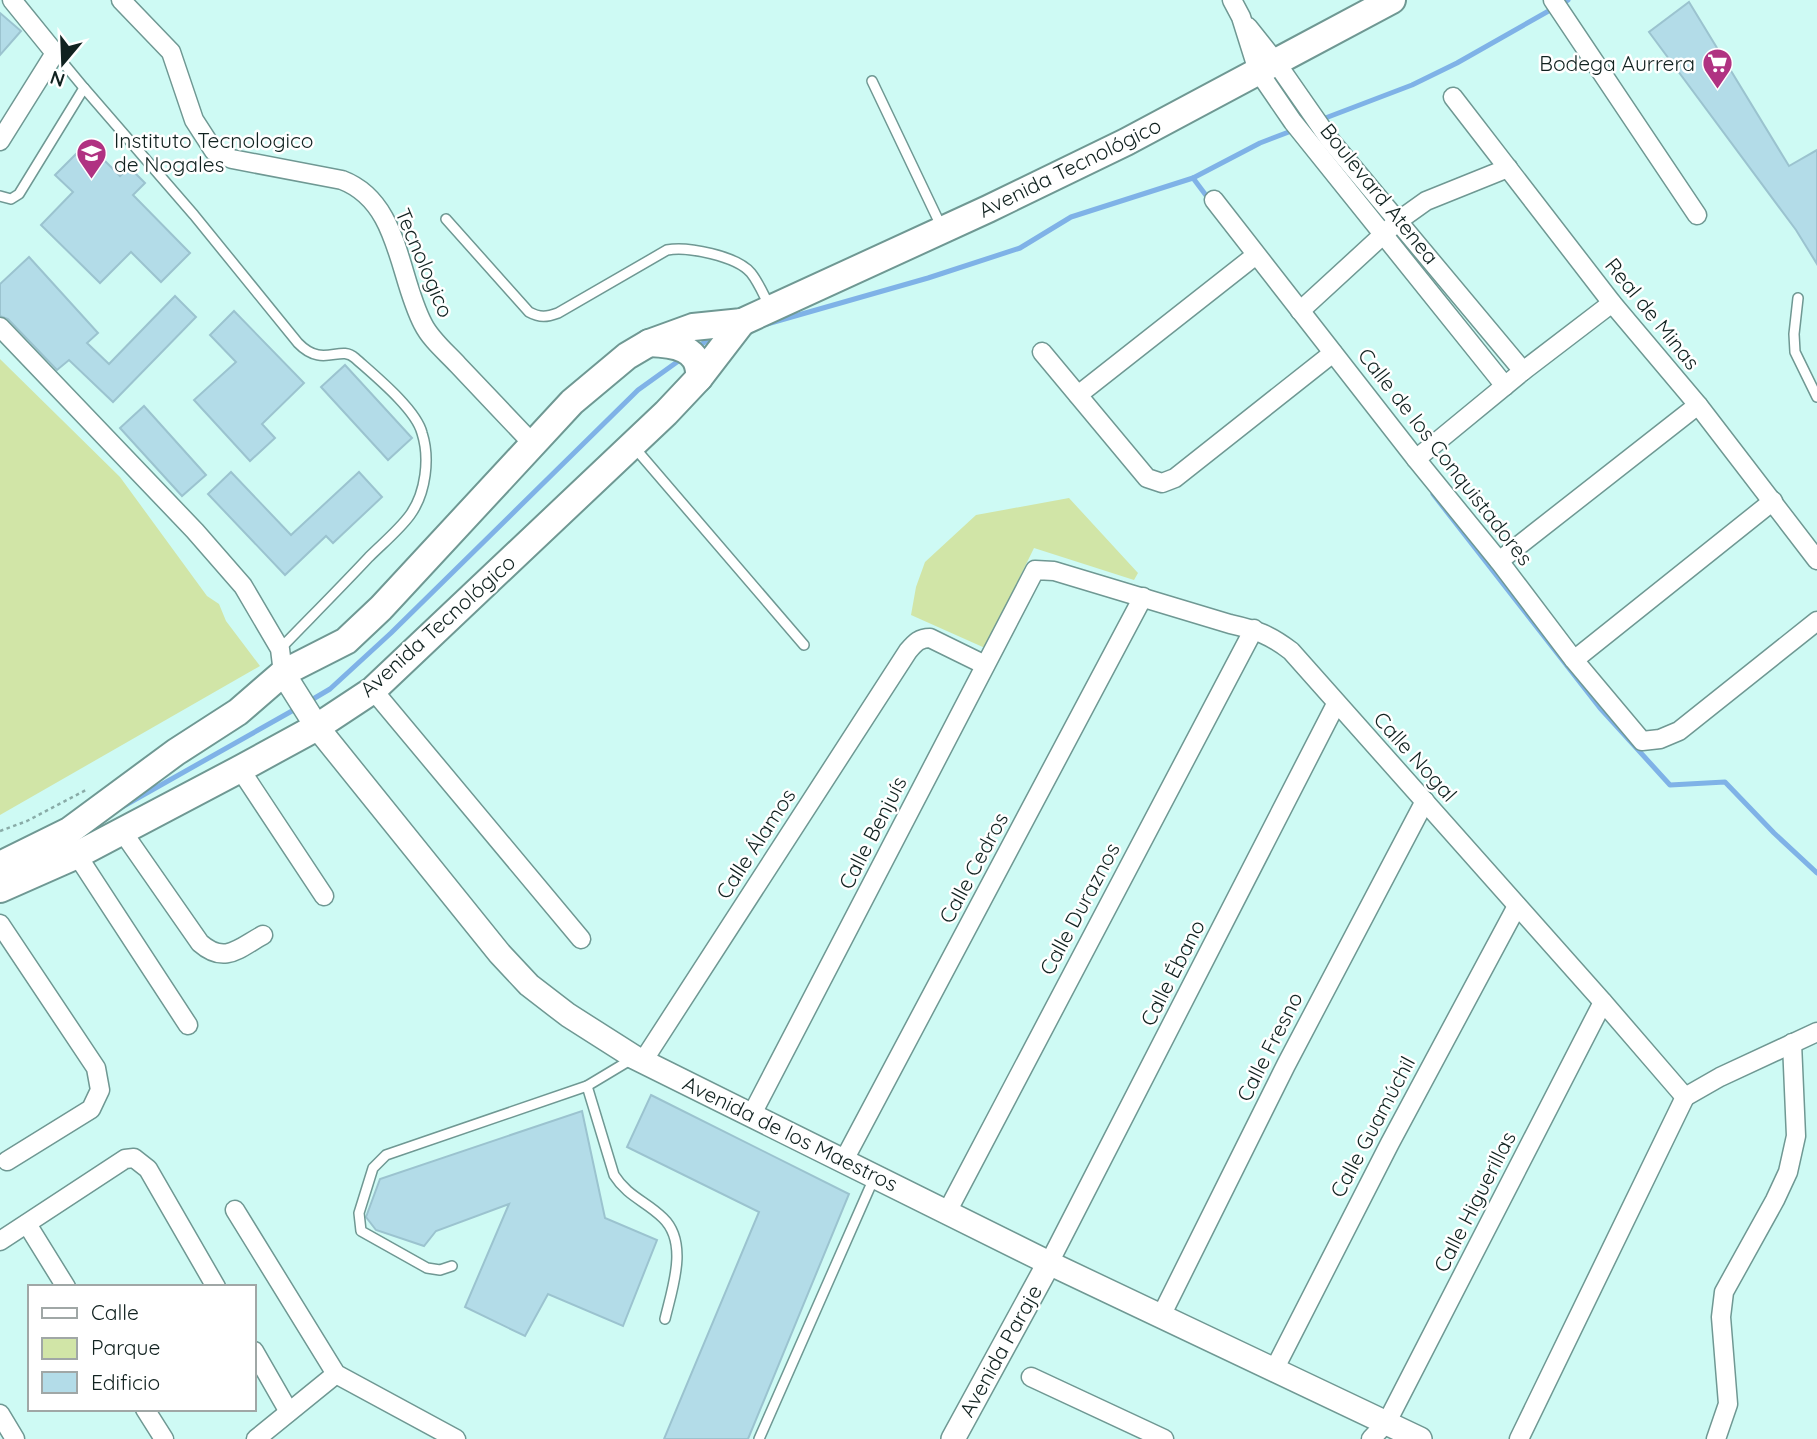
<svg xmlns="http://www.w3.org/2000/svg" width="1817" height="1439" font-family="Quicksand,sans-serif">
<rect width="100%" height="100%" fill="#cefaf4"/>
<!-- green -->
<g fill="#d1e5a7">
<polygon points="0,359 120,477 207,596 219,604 226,621 260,666 0,815"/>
<polygon points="1069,498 1138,573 1134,580 1034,548 985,648 911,615 916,587 925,562 976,515"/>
</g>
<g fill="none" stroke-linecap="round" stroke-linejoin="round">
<!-- stream -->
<g stroke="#7fb2e7" stroke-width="5">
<polyline points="1193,178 1211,202"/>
<polyline points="767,324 928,278 1020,248 1071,217 1193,178 1260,143 1412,85 1457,63 1568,0"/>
<polyline points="695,349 709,339 717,337"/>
<polyline points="1433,494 1600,708 1670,785 1725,782 1774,833 1817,873"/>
<polyline points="308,702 330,689 391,633 638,390 684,357"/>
<polyline points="122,807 299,707"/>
</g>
</g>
<!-- building -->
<g fill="#b3dce8" stroke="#9bc3cf" stroke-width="2">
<polygon points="1689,2 1789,166 1817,150 1817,264 1796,230 1649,32"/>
<polygon points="0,13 21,31 0,55"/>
<polygon points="87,143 120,176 129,167 145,183 133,195 190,253 161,282 131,252 100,283 41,225 73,192 55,175"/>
<polygon points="29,257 98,333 87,343 109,364 175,296 196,317 113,402 69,360 57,370 8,319 0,316 0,284"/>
<polygon points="234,311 304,383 262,424 275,438 250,461 194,400 236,362 210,335"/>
<polygon points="345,365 412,438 388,460 321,387"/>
<polygon points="144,406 206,475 182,496 120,428"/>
<polygon points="231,472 291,535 359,472 382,497 333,543 326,536 285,575 208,494"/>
<polygon points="651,1095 849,1194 748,1439 664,1439 759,1212 627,1147"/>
<polygon points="582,1111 605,1218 657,1240 623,1326 548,1294 525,1336 465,1307 509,1204 436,1231 424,1246 376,1230 366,1217 380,1179"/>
</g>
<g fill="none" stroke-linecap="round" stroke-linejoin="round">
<defs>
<g id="service">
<polyline points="55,53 84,88"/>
<polyline points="872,81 942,228"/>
<path d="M0 196 11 199 19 194 84 88 194 215 298 343C323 369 340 344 355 358 374 375 416 409 422 433 430 458 426 493 410 515 399 530 382 544 369 557 340 588 310 618 280 649"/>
<path d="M446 219 529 312C540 318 547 317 558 313L667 250C687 246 737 256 751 273 759 283 764 296 770 307"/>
<polyline points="1798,298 1794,334 1795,352 1817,397"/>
<polyline points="634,447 804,645"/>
<path d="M587 1086 614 1175C628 1197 646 1201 663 1218 689 1243 672 1289 665 1319"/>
<polyline points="452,1266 440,1270 427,1268 361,1231 359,1213 373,1168 386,1155 587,1086 632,1059"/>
<polyline points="759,1439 874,1178"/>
</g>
<g id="minor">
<path d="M121 0 171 52 194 120 214 151 232 159 342 180C400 202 398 277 423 324 431 340 446 352 458 365 483 391 507 417 532 443"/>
<polyline points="1232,0 1241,17 1258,71 1293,122 1505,386"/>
<polyline points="1553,0 1697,215"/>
<polyline points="1248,27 1275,61 1330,140 1523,371"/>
<polyline points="1453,97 1612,303 1698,405 1817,560"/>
<polyline points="0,141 55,53 12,0"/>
<polyline points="1214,200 1416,459 1499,561 1574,660 1642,741 1660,739 1679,731 1817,621"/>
<polyline points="1300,311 1398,221 1426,201 1508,168"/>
<polyline points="0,327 195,531 243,586 280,649 283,673"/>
<polyline points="1042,352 1147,478 1162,483 1175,478 1333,353"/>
<polyline points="1078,395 1256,255"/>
<polyline points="1416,459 1523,371 1612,303"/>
<polyline points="1499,561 1698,405"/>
<polyline points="1574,660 1773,501"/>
<polyline points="373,690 581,939"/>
<polyline points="240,769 324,896"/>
<path d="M122 831 200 943C225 965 239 948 263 935"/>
<polyline points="77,855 188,1025"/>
<polyline points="0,924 96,1068 100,1090 91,1109 7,1161"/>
<path d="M643 1061 908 651C915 643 919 638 930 638L985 665"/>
<polyline points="1685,1097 1720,1077 1817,1032"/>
<path d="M751 1116 1035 570 1054 571 1230 624C1257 630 1270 635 1291 651L1603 1002 1685 1097"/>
<polyline points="844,1160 1143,597"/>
<polyline points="235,1210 336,1374 456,1439"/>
<polyline points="947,1212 1254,629"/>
<polyline points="27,1224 66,1287"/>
<polyline points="0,1241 125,1159 134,1158 148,1169 216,1287"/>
<polyline points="1049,1263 1336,704"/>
<polyline points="1161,1316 1286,1065 1425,801"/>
<polyline points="254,1351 289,1412"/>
<polyline points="1274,1370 1390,1143 1517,906"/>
<polyline points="1031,1377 1164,1439"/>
<polyline points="145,1409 164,1439"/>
<polyline points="0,1414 15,1439"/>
<polyline points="256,1439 336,1374"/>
<polyline points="1371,1439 1387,1422 1603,1002"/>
<polyline points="1519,1439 1685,1097"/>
<polyline points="1716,1439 1728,1404 1721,1317 1724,1292 1775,1200 1788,1172 1796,1136 1792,1043"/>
</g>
<g id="tertiary">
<polyline points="283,673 317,727 500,954 529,985 568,1015 634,1057 1049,1263 1420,1439"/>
<polyline points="953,1439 1049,1263"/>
</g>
<g id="secondary">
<path d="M649 343C674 344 701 347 699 378"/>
<polyline points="0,865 69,831 176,752 238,712 283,673 346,641 381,608 572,402 627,356 649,343 693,327 742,322 988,209 1126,142 1392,0"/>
<polyline points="0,889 77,855 240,769 317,727 373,690 666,413 699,378 742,322"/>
</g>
</defs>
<!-- service casing -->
<use href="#service" stroke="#6f9893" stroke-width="12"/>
<!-- minor casing -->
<use href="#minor" stroke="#6f9893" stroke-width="21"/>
<!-- tertiary casing -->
<use href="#tertiary" stroke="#6f9893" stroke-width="26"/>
<!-- secondary casing -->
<use href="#secondary" stroke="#6f9893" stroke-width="30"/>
<!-- path -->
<polyline stroke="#89aba7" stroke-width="2.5" stroke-dasharray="3.5 3.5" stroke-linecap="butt" points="0,831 27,821 86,790"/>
<!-- service -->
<use href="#service" stroke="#fff" stroke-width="9"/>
<!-- minor -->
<use href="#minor" stroke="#fff" stroke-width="18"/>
<!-- tertiary -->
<use href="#tertiary" stroke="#fff" stroke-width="23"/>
<!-- secondary -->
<use href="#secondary" stroke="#fff" stroke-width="26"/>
</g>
<!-- icons -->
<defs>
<symbol id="supermarket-pin" viewBox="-11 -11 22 30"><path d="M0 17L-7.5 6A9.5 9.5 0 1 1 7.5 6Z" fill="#b03282" stroke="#fff"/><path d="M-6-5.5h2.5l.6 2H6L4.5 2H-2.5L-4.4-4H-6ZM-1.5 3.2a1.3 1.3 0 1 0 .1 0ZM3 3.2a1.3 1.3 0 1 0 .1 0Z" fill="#fff"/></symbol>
<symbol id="university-pin" viewBox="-11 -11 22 30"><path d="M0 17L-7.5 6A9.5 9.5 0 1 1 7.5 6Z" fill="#b03282" stroke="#fff"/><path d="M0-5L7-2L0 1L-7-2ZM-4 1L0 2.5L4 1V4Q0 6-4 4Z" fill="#fff"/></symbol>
</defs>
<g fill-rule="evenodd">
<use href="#supermarket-pin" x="1700" y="46" width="35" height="47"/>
<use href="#university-pin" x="74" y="136" width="35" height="47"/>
</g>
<g text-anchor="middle" stroke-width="5" stroke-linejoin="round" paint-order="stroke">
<!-- poi labels -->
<g font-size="21" fill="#112220" stroke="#fff" text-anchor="end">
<text x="1695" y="71">Bodega Aurrera</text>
<text x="114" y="148" text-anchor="start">Instituto Tecnologico<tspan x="114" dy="24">de Nogales</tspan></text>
</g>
<!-- street labels -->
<g font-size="21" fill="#112220" stroke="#fff">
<text transform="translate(1070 168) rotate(-26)" y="7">Avenida Tecnológico</text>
<text transform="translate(1379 194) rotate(51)" y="7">Boulevard Atenea</text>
<text transform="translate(424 263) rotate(67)" y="7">Tecnologico</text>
<text transform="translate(1652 314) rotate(51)" y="7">Real de Minas</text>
<text transform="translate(1445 457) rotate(52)" y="7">Calle de los Conquistadores</text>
<text transform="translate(438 626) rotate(-42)" y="7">Avenida Tecnológico</text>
<text transform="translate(1415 757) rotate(48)" y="7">Calle Nogal</text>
<text transform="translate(873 833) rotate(-63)" y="7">Calle Benjuís</text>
<text transform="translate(756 844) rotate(-57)" y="7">Calle Álamos</text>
<text transform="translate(974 868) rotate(-62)" y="7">Calle Cedros</text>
<text transform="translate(1080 909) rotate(-62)" y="7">Calle Duraznos</text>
<text transform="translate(1173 973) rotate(-63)" y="7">Calle Ébano</text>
<text transform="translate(1270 1047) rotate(-63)" y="7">Calle Fresno</text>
<text transform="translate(1373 1127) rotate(-62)" y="7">Calle Guamúchil</text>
<text transform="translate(790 1134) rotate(26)" y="7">Avenida de los Maestros</text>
<text transform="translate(1475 1202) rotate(-63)" y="7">Calle Higuerillas</text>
<text transform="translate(1001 1351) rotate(-61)" y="7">Avenida Paraje</text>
</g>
</g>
<!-- legend -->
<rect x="28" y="1285" width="228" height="126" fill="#ffffff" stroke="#a0a7a6" stroke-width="2"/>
<rect x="42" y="1308" width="35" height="10" fill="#ffffff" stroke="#a0a7a6" stroke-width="2"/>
<text x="91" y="1320" font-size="21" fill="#112220">Calle</text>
<rect x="42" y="1338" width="35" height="21" fill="#d1e5a7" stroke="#a0a7a6" stroke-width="2"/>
<text x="91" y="1355" font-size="21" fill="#112220">Parque</text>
<rect x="42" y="1372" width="35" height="21" fill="#b3dce8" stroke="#a0a7a6" stroke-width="2"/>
<text x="91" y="1390" font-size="21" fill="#112220">Edificio</text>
<!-- north arrow -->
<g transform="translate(63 63) rotate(199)" stroke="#ffffff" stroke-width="5" paint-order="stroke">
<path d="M0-5L12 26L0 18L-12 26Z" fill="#112220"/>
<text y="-10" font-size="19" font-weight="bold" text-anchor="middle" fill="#112220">N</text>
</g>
</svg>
